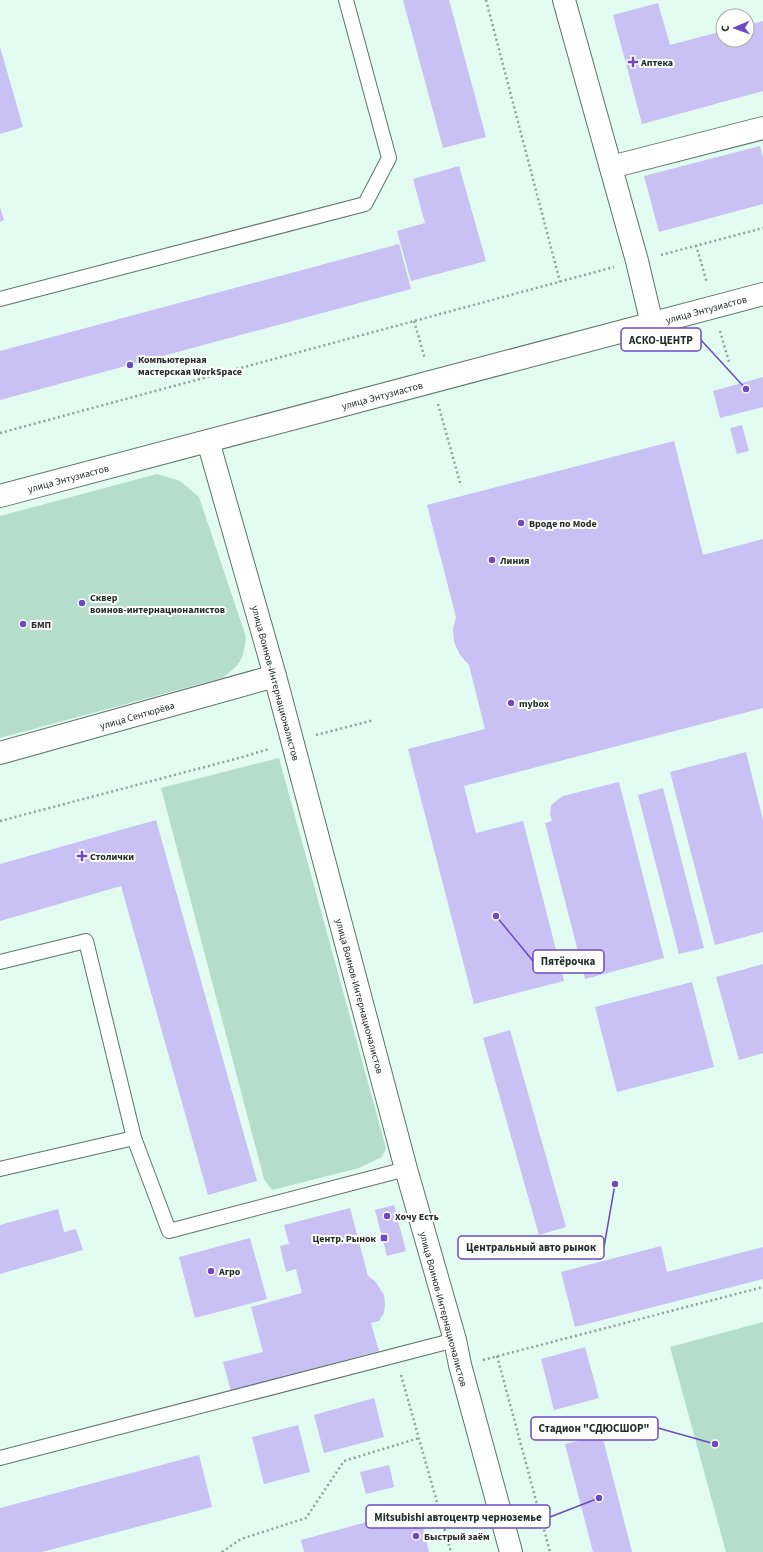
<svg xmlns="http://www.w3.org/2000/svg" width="763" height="1552" font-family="'Source Sans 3',sans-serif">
<rect width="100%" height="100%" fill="#e2fcf1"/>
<!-- green -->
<g fill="#b4ddcc">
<path d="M157 474 180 481 199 497 246 637C243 661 241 664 222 678L0 738V516Z"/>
<polygon points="279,758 386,1148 382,1157 359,1168 272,1190 264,1179 161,788"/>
<polygon points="763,1322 763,1552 726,1552 670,1347"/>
</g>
<!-- building -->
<g fill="#c9c0f4">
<polygon points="403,0 449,0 486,137 443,148"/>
<polygon points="658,3 670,45 723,31 723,40 747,40 747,25 763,21 763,91 642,124 613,15"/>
<polygon points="0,47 23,127 0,134"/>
<polygon points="760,146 763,158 763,204 659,232 644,176"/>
<polygon points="459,166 486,261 411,281 397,231 425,223 413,179"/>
<polygon points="0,207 4,220 0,222"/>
<polygon points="399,244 411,289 0,400 0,351"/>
<polygon points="763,377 763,407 720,418 713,391"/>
<polygon points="742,425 749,451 737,454 730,428"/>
<polygon points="674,441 703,555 763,539 763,708 464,786 476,833 523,821 564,981 474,1004 408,749 485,729 469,665 460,655 454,642 453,629 456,617 427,505"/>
<polygon points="746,752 763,820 763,932 715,945 670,772"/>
<polygon points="619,782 664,958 585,979 545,823 552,821 550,815 551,805 563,796"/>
<polygon points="663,788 704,948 679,954 638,795"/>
<polygon points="156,820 257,1181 208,1195 121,886 0,921 0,864"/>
<polygon points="763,964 763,1053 739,1060 716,977"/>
<polygon points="692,982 714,1067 617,1092 595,1007"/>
<polygon points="510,1030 566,1227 539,1235 483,1038"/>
<polygon points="394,1205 406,1251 387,1256 375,1210"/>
<polygon points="350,1208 368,1276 375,1281 384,1295 385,1304 384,1313 379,1321 371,1323 379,1351 231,1391 223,1362 263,1352 251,1307 302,1293 296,1269 286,1272 280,1246 289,1244 284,1225"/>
<polygon points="58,1209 64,1232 76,1229 83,1250 0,1274 0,1225"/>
<polygon points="250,1238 267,1299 195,1318 179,1257"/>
<polygon points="661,1246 667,1272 763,1247 763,1279 575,1327 561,1272"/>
<polygon points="585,1347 599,1398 554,1410 541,1359"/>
<polygon points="374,1398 384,1437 324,1453 314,1415"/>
<polygon points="298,1425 310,1472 264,1484 252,1437"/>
<polygon points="602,1435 632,1552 593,1552 565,1444"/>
<polygon points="199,1455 212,1507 42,1552 0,1552 0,1508"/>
<polygon points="389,1465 394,1487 366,1494 360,1472"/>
<polygon points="418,1508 429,1552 304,1552 301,1540"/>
</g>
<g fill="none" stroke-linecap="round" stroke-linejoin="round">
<defs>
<g id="service">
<polyline points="0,299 365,204 389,158 346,0"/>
<polyline points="0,962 86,941 134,1138 169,1231 406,1169"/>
<polyline points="0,1169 134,1138"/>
<polyline points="0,1458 455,1340"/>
</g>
<g id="minor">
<polyline points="564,0 637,261 652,324"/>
<polyline points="611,167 763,128"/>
</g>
<g id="tertiary">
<polyline points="208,441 275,676 406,1169 455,1340 460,1365 511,1552"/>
<polyline points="0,753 275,676"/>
</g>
<polyline id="secondary" points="0,496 763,294"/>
</defs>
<!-- service casing -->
<use href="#service" stroke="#5d736a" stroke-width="16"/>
<!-- minor casing -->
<use href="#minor" stroke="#5d736a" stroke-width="24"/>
<!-- tertiary casing -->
<use href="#tertiary" stroke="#5d736a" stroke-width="24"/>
<!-- secondary casing -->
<use href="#secondary" stroke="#5d736a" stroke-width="24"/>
<!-- path -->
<g stroke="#8ea199" stroke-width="2.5" stroke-dasharray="2 3" stroke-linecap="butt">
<polyline points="486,0 560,282"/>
<polyline points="696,245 707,283"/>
<polyline points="661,255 763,228"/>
<polyline points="414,321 425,359"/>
<polyline points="720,331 729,362"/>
<polyline points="438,404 461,486"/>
<polyline points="0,433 614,267"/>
<polyline points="316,735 374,720"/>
<polyline points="0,821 239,758 269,749"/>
<polyline points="497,1356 550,1552"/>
<polyline points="483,1360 763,1287"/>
<polyline points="401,1375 451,1552"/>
<polyline points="222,1552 241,1539 306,1518 344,1461 419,1438"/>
</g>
<!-- service -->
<use href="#service" stroke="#fff" stroke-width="14"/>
<!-- minor -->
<use href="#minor" stroke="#fff" stroke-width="22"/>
<!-- tertiary -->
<use href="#tertiary" stroke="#fff" stroke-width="22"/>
<!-- secondary -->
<use href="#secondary" stroke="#fff" stroke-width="22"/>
</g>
<!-- markers -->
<g fill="#6d49c2" stroke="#fff" stroke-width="1.5">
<path d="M631 56h4v4h4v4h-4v4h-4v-4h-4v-4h4z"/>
<circle cx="130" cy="365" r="4"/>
<circle cx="521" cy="523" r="4"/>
<circle cx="492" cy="560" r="4"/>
<circle cx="82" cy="603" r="4"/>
<circle cx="23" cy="624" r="4"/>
<circle cx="511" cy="703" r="4"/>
<path d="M80 850h4v4h4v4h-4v4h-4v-4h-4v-4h4z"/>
<circle cx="387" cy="1216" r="4"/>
<rect x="380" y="1234" width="8" height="8" rx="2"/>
<circle cx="211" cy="1271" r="4"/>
<circle cx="416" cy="1536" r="4"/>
</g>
<g text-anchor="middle" stroke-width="4" stroke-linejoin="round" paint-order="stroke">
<!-- poi labels -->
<g font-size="10" font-weight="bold" fill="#222c28" stroke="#fff" text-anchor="start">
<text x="641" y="66">Аптека</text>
<text x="138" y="363">Компьютерная<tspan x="138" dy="12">мастерская WorkSpace</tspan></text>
<text x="529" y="527">Вроде по Mode</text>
<text x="500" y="564">Линия</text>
<text x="90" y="601">Сквер<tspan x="90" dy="12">воинов-интернационалистов</tspan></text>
<text x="31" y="628">БМП</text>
<text x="519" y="707">mybox</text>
<text x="90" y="860">Столички</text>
<text x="395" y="1220">Хочу Есть</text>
<text x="376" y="1242" text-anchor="end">Центр. Рынок</text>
<text x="219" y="1275">Агро</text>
<text x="424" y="1540">Быстрый заём</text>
</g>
<!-- street labels -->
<g font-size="10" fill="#222c28" stroke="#fff">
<text transform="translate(706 309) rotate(-15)" y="4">улица Энтузиастов</text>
<text transform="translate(382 395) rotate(-15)" y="4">улица Энтузиастов</text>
<text transform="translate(68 478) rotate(-15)" y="4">улица Энтузиастов</text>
<text transform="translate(276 683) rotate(75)" y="4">улица Воинов-Интернационалистов</text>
<text transform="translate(137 715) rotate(-16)" y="4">улица Сентюрёва</text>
<text transform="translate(360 996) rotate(75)" y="4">улица Воинов-Интернационалистов</text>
<text transform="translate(444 1309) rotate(75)" y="4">улица Воинов-Интернационалистов</text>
</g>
</g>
<!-- callouts -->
<path fill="none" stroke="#6d49c2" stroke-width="1.5" d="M746 389L701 340M496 916L533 961M615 1184L604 1247M715 1444L658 1428M599 1498L550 1517"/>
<g fill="#6d49c2" stroke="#fff" stroke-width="1.5">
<circle cx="746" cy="389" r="4"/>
<circle cx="496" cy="916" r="4"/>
<circle cx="615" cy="1184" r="4"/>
<circle cx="715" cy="1444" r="4"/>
<circle cx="599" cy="1498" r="4"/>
</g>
<g fill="#fff" stroke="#6d49c2" stroke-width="1.5">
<rect x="621" y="328" width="80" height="23" rx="4"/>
<rect x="533" y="950" width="71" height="23" rx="4"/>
<rect x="458" y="1236" width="146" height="23" rx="4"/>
<rect x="531" y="1417" width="127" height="23" rx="4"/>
<rect x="366" y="1505" width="184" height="23" rx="4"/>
</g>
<g font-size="11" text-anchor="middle" font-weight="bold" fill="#222c28">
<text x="661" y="344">АСКО-ЦЕНТР</text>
<text x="568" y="965">Пятёрочка</text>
<text x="531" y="1251">Центральный авто рынок</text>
<text x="594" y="1432">Стадион "СДЮСШОР"</text>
<text x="458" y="1521">Mitsubishi автоцентр черноземье</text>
</g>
<!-- north arrow -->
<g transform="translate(735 28) rotate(268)"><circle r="19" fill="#ffffff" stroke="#a7aba9"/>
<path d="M0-3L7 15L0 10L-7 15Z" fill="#6d49c2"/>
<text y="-6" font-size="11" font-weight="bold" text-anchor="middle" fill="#222c28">С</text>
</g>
</svg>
